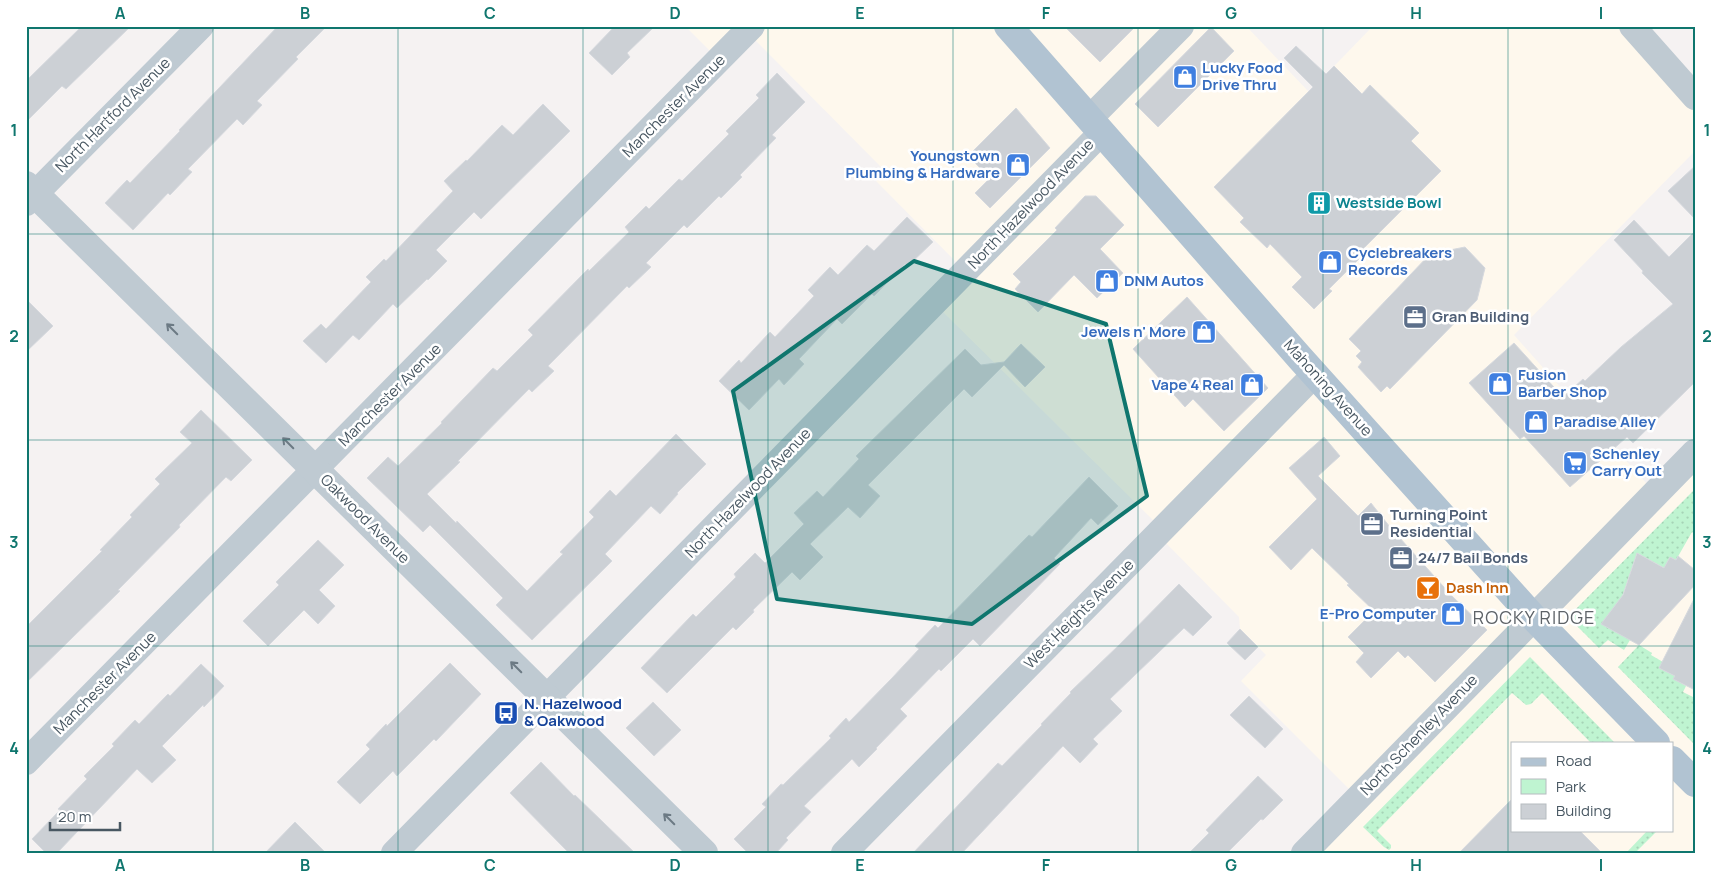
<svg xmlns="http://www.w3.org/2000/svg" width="1721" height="879" font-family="Manrope,sans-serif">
<defs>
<pattern id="green-dots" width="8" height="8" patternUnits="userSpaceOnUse" patternTransform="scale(1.25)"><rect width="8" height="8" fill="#bff4d1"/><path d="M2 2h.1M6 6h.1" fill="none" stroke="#a6d3b6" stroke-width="1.8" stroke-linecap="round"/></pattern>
</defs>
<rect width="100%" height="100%" fill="#f5f2f2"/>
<!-- commercial -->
<path fill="#fef8ed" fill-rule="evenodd" d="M685 26H1246L1309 92 1373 26H1632L1695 97V151L1514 335 1655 493 1695 453V853H1304L1358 798 1241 681 1266 655 1240 629 1239 617 1157 534 1162 529 934 303 965 271 876 181 886 172 747 32 719 60ZM1512 743H1672V830H1512Z"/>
<!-- green -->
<g fill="url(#green-dots)">
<polygon points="1695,489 1695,534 1692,532 1676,560 1670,557 1666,565 1670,571 1637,553 1621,600 1630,640 1624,650 1608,640 1599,648 1568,617"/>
<polygon points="1639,645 1652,653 1651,655 1663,662 1659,668 1675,676 1674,679 1686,686 1683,692 1695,698 1695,745 1618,667"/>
<polygon points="1530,657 1615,743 1591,743 1542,693 1531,704 1526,705 1512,693 1377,831 1391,845 1391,848 1389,850 1384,847 1363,827"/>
<polygon points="1648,830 1658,830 1635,853 1626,853"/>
</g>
<!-- building -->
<g fill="#ccd0d5" stroke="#d6d9de">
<polygon points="82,26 131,26 66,89 62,86 26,122 26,81"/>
<polygon points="278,26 327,26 296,57 298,59 257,101 262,105 243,125 237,119 188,169 192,172 170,195 168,193 133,230 105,203 127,180 130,183 180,131 179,130"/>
<polygon points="615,26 655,26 627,53 630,57 612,75 589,53"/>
<polygon points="1064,26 1136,26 1100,62"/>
<polygon points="1211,27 1234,51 1158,127 1135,104"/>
<polygon points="1296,46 1326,74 1334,66 1362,94 1370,85 1419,133 1411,141 1441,171 1358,254 1361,257 1329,289 1332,291 1314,309 1292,287 1302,277 1270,244 1267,248 1240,222 1244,218 1214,187 1313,87 1284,58"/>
<polygon points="777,73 805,102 772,135 776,138 740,175 742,177 721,198 719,196 687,228 684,225 646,263 651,267 629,288 627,286 548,366 554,371 532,392 529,389 458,461 460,462 427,494 456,523 457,521 527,591 563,554 560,552 594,517 589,512 610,490 616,496 676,434 706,464 677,493 678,494 660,514 651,506 605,554 612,561 532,640 496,605 503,598 430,525 423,532 367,478 388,457 398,466 442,423 441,422 493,368 497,371 533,335 528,330 588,269 589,271 629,232 625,227 646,206 649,209 679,179 682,181 729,134 726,131 759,98 756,95"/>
<polygon points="543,104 570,131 481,219 474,212 436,250 447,261 428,280 427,279 397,308 393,304 359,340 353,335 326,363 303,341 321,324 326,329 371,282 366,277 384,259 386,261 453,191 444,181 466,160 467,161 502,125 513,135"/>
<polygon points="1016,108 1050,148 990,208 975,193 990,178 968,156"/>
<polygon points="1695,166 1695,219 1668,191"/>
<polygon points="1085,196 1096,196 1124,225 1100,249 1123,273 1097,298 1074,275 1038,312 1015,289 1021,282 1013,274 1057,230 1055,228"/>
<polygon points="907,217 933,242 908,266 905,264 874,296 872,294 842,324 837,319 799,359 804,364 784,385 779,379 749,410 719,381 739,360 741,363 770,332 775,337 814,296 808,290 830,267 838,275 867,245 874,251"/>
<polygon points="1634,220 1669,257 1695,231 1695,382 1633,443 1627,437 1570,487 1524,436 1520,439 1469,383 1514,343 1563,397 1583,379 1585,381 1621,347 1673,304 1642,273 1643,271 1614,240"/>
<polygon points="1465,247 1485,268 1477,300 1390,389 1387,386 1381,392 1358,367 1362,362 1356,356 1361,351 1349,339 1430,254"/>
<polygon points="1187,297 1268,388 1224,431 1193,399 1185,407 1133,349"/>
<polygon points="26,299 53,326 26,352"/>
<polygon points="1021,344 1045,367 1025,387 1004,365 972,397 964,389 868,485 880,496 860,518 848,507 810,544 823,557 800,580 792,572 753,610 754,612 736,630 733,627 667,693 641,668 693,614 696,617 736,577 734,574 755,553 765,563 804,524 794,513 817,491 823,497 859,459 856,456 965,349 981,365 1004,362"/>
<polygon points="201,410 252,460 231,481 226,477 179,525 180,527 118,590 120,591 26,683 26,627 102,551 100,550 132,517 130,515 160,484 155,479 192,443 180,432"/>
<polygon points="1324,437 1340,456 1318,476 1358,516 1371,503 1390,527 1452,596 1487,630 1435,682 1408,655 1405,658 1398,651 1371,678 1356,662 1364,653 1348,637 1374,611 1347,585 1349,584 1312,548 1291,570 1269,547 1317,499 1289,468"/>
<polygon points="1089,477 1118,506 1098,525 1091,518 1054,558 1060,564 980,646 973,639 941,671 939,669 900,709 907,716 876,748 877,749 859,767 852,759 804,806 811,812 786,838 788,840 776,853 748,853 734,839 766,807 762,804 781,784 783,785 831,738 829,736 846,718 849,722 892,678 919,649 915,646 935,625 938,628 1029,535 1032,537"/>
<polygon points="318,540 344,565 319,590 335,606 318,624 304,610 268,646 243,621 279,585 276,582"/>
<polygon points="1637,553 1664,568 1670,557 1676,560 1678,556 1695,570 1695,585 1639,645 1601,624 1623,595"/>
<polygon points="1179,584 1212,617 1193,636 1184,628 1110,699 1122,711 1093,739 1098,744 1080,763 1063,746 962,853 913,853 998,763 1002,766 1042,725 1041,724 1071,693 1070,692 1119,645"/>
<polygon points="1695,597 1695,690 1673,679 1675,676 1659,668"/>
<polygon points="1240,629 1258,647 1245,660 1227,643"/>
<polygon points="450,663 481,694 436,741 434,739 397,776 393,771 360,804 337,782 370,749 366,745 386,724 387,726"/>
<polygon points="201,664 224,686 204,707 203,705 162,746 176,760 152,783 137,769 57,853 46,853 32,839 60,810 58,809 87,779 84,776 114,746 112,744 135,720 139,724 168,694 170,696"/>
<polygon points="1249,696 1283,729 1265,748 1230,715"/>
<polygon points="653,702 681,730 654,756 626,728"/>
<polygon points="541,762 574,796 575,795 635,853 569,853 510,793"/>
<polygon points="1258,776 1283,800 1263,820 1261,819 1227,853 1189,853 1209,833 1206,830"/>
<polygon points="1512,799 1512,830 1579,830 1602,853 1459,853"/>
<polygon points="295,822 326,853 265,853"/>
</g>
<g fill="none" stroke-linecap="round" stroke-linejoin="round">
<!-- minor -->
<g stroke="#bfcad2" stroke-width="26">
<polyline points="1632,26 1695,97"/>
<polyline points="1089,119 1181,26"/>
<polyline points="26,203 201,26"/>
<polyline points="26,762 752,26"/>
<polyline points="394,853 1101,133"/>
<polyline points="844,853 1315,374"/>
<polyline points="1304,853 1534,618"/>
</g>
<!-- tertiary -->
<g stroke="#bfcad2" stroke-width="28">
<polyline points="26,185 704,853"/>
<polyline points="1534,618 1695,453"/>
</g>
<!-- primary -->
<g stroke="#b1c3d2" stroke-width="28">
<polyline points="1008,26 1300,358 1534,618 1656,743"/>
<polyline points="1672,760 1695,783"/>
</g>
</g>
<!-- one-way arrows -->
<defs><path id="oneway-shaft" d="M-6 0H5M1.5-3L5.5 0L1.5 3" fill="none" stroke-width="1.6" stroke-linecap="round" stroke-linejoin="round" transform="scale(1.25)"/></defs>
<g stroke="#6c7a84">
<use href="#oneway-shaft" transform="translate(172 329) rotate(-135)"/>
<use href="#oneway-shaft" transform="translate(288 443) rotate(-135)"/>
<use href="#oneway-shaft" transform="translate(516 667) rotate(-135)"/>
<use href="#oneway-shaft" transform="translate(669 819) rotate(-135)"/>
</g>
<!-- marked area -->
<path fill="#0f766e" fill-opacity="0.2" stroke="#0f766e" stroke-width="4" stroke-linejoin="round" d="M914 261 1106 324 1147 496 972 624 777 599 733 391Z"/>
<!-- grid -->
<path fill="none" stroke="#0f766e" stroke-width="1" stroke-opacity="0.55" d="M213 26V853M398 26V853M583 26V853M768 26V853M953 26V853M1138 26V853M1323 26V853M1508 26V853M26 234H1695M26 440H1695M26 646H1695"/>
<!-- icons -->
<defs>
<symbol id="shop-square" viewBox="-11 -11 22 22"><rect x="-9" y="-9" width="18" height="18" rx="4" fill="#3f7fe0" stroke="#fff"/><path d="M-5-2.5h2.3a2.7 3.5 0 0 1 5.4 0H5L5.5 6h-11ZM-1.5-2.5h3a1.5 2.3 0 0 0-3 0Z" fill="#fff"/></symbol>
<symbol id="building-square" viewBox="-11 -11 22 22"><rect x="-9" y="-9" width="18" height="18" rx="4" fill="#0f9aa8" stroke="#fff"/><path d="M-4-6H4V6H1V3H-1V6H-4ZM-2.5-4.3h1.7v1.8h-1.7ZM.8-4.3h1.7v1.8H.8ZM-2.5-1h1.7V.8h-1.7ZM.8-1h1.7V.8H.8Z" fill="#fff"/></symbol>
<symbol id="office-square" viewBox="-11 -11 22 22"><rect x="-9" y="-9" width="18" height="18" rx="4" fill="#5c6f8a" stroke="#fff"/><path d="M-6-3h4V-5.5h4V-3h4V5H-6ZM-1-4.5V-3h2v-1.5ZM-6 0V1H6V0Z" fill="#fff"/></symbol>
<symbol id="supermarket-square" viewBox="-11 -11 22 22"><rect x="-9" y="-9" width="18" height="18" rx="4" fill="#3f7fe0" stroke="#fff"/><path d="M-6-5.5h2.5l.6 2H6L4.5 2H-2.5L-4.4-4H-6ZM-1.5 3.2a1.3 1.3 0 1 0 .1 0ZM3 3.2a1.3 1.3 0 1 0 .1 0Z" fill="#fff"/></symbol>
<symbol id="bar-square" viewBox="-11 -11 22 22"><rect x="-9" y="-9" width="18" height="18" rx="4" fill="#e8710a" stroke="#fff"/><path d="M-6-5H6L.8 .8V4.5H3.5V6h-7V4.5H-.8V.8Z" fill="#fff"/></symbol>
<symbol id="bus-square" viewBox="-11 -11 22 22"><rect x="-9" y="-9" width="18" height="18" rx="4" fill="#1a4fb4" stroke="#fff"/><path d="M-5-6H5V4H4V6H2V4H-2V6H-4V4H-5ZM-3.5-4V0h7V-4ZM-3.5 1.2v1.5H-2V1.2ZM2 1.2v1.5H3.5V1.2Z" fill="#fff"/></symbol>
</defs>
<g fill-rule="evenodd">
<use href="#shop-square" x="1171" y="63" width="28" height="28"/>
<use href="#shop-square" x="1004" y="151" width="28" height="28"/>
<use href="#building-square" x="1305" y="189" width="28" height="28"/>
<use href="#shop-square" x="1316" y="248" width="28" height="28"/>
<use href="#shop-square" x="1093" y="267" width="28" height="28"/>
<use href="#office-square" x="1401" y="303" width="28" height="28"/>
<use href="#shop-square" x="1190" y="318" width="28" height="28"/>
<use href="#shop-square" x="1486" y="370" width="28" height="28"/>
<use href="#shop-square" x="1238" y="371" width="28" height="28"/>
<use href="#shop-square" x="1522" y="408" width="28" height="28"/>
<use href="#supermarket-square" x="1561" y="449" width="28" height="28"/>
<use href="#office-square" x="1358" y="510" width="28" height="28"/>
<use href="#office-square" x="1387" y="544" width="28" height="28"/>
<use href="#bar-square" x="1414" y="574" width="28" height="28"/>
<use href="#shop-square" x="1439" y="600" width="28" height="28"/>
<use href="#bus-square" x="492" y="699" width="28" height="28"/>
</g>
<g text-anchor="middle" stroke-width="5" stroke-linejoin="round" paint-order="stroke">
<!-- shop labels -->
<g font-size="15" font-weight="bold" fill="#366cbe" stroke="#fff" text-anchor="start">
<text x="1202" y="73">Lucky Food<tspan x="1202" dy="17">Drive Thru</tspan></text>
<text x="1000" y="161" text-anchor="end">Youngstown<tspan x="1000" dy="17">Plumbing &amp; Hardware</tspan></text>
<text x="1348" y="258">Cyclebreakers<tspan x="1348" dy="17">Records</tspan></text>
<text x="1124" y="286">DNM Autos</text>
<text x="1186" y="337" text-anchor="end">Jewels n' More</text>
<text x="1518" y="380">Fusion<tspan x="1518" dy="17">Barber Shop</tspan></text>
<text x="1234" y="390" text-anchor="end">Vape 4 Real</text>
<text x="1554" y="427">Paradise Alley</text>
<text x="1592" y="459">Schenley<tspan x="1592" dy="17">Carry Out</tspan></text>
<text x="1436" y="619" text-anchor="end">E-Pro Computer</text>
</g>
<!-- street labels -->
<g font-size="15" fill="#485762" stroke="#fff">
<text transform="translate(674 106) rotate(-45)" y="5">Manchester Avenue</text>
<text transform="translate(113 115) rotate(-45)" y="5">North Hartford Avenue</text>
<text transform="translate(1031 204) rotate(-46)" y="5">North Hazelwood Avenue</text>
<text transform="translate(1328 388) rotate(48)" y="5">Mahoning Avenue</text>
<text transform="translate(390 395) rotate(-45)" y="5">Manchester Avenue</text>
<text transform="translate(748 493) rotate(-46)" y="5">North Hazelwood Avenue</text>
<text transform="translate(365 519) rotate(45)" y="5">Oakwood Avenue</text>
<text transform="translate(1079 614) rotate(-45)" y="5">West Heights Avenue</text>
<text transform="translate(105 683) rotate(-45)" y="5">Manchester Avenue</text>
<text transform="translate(1419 735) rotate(-46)" y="5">North Schenley Avenue</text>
</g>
<!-- culture labels -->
<g font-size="15" font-weight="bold" fill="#0d838f" stroke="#fff" text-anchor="start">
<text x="1336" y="208">Westside Bowl</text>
</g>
<!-- service labels -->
<g font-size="15" font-weight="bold" fill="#4e5e75" stroke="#fff" text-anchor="start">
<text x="1432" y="322">Gran Building</text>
<text x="1390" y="520">Turning Point<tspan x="1390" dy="17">Residential</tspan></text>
<text x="1418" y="563">24/7 Bail Bonds</text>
</g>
<!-- food labels -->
<g font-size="15" font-weight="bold" fill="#c56008" stroke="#fff" text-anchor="start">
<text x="1446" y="593">Dash Inn</text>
</g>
<!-- transit labels -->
<g font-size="15" font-weight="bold" fill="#164399" stroke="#fff" text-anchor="start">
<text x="524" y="709">N. Hazelwood<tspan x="524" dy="17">&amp; Oakwood</tspan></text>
</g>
<!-- quarter labels -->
<g font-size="18" letter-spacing="1" fill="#5e6368" stroke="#fff">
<text x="1534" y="624">ROCKY RIDGE</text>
</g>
</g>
<!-- border -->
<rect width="1721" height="879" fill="none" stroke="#ffffff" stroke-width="55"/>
<!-- legend -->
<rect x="1511" y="742" width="162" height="90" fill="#ffffff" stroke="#b6bcc0"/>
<rect x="1521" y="758" width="25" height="8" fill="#b1c3d2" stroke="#b6bcc0"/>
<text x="1556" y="766" font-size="15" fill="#485762">Road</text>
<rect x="1521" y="779" width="25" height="15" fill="#bff4d1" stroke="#b6bcc0"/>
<text x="1556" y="792" font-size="15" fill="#485762">Park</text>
<rect x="1521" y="804" width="25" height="15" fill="#ccd0d5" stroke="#b6bcc0"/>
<text x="1556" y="816" font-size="15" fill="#485762">Building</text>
<!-- scale -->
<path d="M50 822v8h70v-8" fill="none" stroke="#485762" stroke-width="2.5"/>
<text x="58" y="822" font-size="15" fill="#485762" stroke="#ffffff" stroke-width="4" paint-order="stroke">20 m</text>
<rect x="28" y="28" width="1666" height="824" fill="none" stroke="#0f766e" stroke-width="2"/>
<g font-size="16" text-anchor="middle" font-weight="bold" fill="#0f766e">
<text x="120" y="19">A</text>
<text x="305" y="19">B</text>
<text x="490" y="19">C</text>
<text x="675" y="19">D</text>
<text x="860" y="19">E</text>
<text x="1046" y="19">F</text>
<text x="1231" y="19">G</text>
<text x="1416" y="19">H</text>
<text x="1601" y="19">I</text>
<text x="14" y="136">1</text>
<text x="1707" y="136">1</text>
<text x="14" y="342">2</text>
<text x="1707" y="342">2</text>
<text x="14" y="548">3</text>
<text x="1707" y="548">3</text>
<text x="14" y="754">4</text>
<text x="1707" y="754">4</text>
<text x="120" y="871">A</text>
<text x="305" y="871">B</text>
<text x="490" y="871">C</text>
<text x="675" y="871">D</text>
<text x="860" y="871">E</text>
<text x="1046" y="871">F</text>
<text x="1231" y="871">G</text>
<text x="1416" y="871">H</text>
<text x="1601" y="871">I</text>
</g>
</svg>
